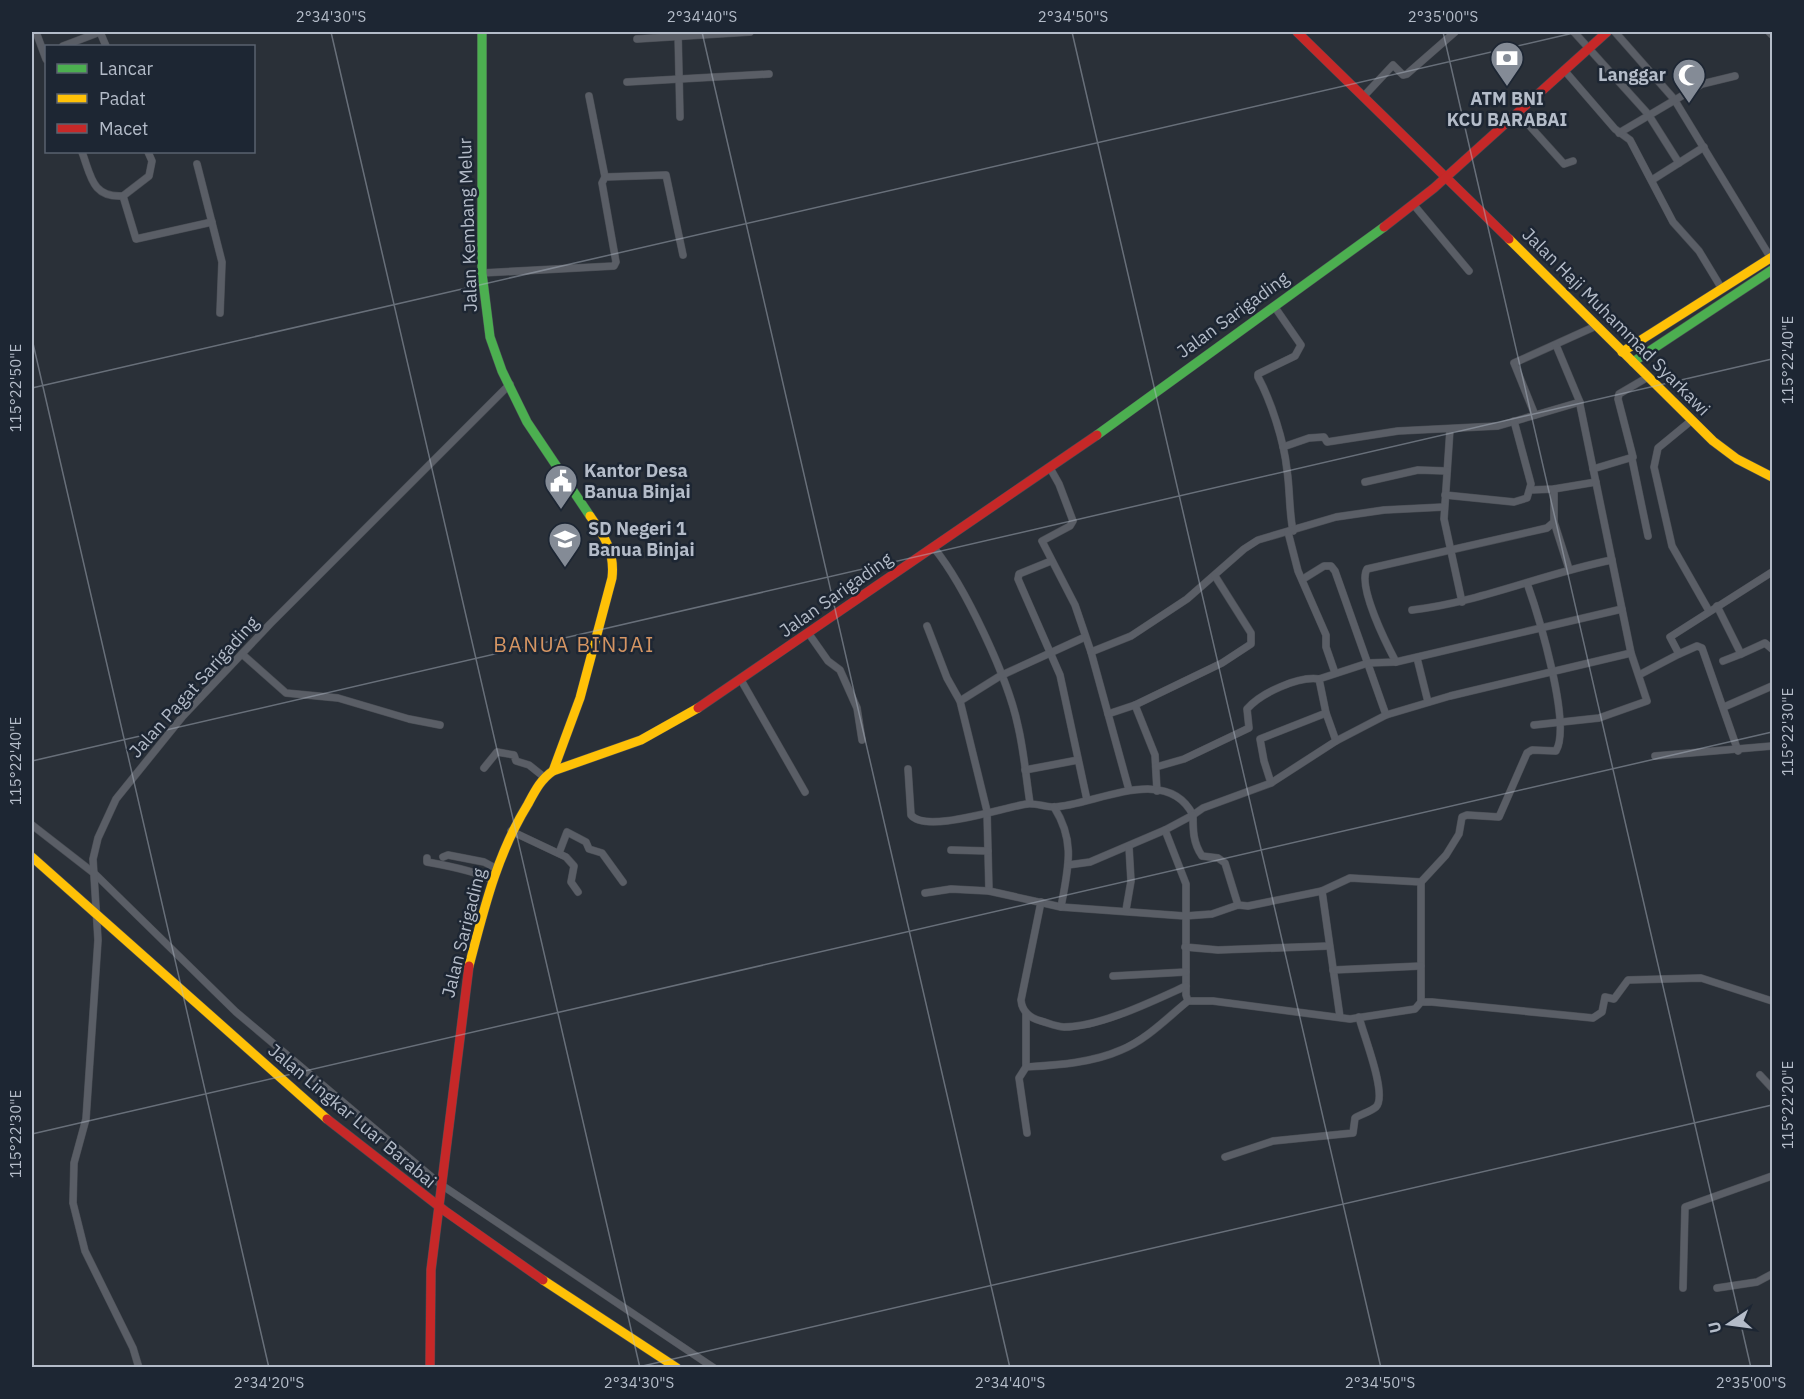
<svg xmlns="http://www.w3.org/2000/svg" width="1804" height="1399" font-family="'IBM Plex Sans',sans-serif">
<rect width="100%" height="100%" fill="#2a3038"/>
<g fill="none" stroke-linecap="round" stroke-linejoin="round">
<defs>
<g id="street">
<polyline points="36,32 46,59"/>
<polyline points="100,32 106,46"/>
<polyline points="678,32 680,117"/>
<polyline points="1574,32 1648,114 1679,163"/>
<polyline points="1615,32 1674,99 1772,260"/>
<polyline points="1769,32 1772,35"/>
<polyline points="637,39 750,32"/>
<polyline points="63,46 100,32"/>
<polyline points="1564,70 1615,129 1630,140 1673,222 1699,251 1722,289"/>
<polyline points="627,82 769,74"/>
<polyline points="589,96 605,177"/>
<polyline points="1364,96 1393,65 1403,75 1407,74 1455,32"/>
<polyline points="1518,113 1564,164 1573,161"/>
<polyline points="1619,133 1702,84 1735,76"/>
<path d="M82 152C91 176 92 198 123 196L136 239 212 222"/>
<polyline points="197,164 222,262 220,313"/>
<polyline points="1652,180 1704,147"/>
<polyline points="123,196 149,176 152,161 148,152"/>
<polyline points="1413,204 1469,271"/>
<polyline points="482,273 614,266 616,262 602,183 605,177 666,175 683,255"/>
<path d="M1274 306 1301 345 1295 356 1258 374V377C1271 401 1284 441 1287 470 1290 490 1289 511 1293 531"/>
<polyline points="1535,415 1514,363 1596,326"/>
<polyline points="1692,420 1658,448 1654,467 1672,546 1709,611"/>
<polyline points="1450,429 1444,519 1462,602"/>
<polyline points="1283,447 1309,438 1324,437 1327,442 1398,431 1498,426 1580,402"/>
<polyline points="1632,459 1648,536"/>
<polyline points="1050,468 1059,484 1073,521 1070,526 1042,541 1075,605 1091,652 1131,636 1187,599 1244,549 1258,540 1336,517 1384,510 1444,507"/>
<polyline points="1593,469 1633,457 1618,399 1619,394 1648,377"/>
<polyline points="1365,482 1418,470 1447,471"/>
<polyline points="1530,490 1554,489 1596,482"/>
<polyline points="1445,495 1514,502 1527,498 1531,484 1514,421"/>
<polyline points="1554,522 1569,569"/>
<polyline points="1288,532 1298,571 1326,635 1326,647 1335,673"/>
<path d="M934 548C965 586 1008 678 1018 726 1024 751 1026 778 1030 803"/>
<polyline points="1051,561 1019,574 1018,579 1060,675 1087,800"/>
<polyline points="1303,579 1324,566 1331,566 1335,571 1386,715"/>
<polyline points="1717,606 1741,654 1723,661"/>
<path d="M1412 610C1481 602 1545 573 1612 560"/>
<path d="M927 626 947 678 960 701 987 811 989 891 1061 907 1185 916 1212 914 1238 905 1248 906 1322 891 1350 878 1421 882 1446 855 1459 834 1462 817 1467 815 1499 817 1527 753 1532 750 1556 751C1572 724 1538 614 1527 583"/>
<polyline points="809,634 828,661 840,670 857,708 862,740"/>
<polyline points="1091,652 1129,790"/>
<polyline points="242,654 286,693 338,698 409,719 440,725"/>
<polyline points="1741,654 1765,643 1772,649"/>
<polyline points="1417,658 1428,702"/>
<path d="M1396 662C1387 645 1357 586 1367 569L1547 528 1554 522V489"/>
<polyline points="1639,675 1679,654"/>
<polyline points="741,680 805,792"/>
<polyline points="960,701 1000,676 1085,637"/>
<polyline points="1135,705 1222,663 1251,644 1251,633 1215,576"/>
<polyline points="1724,707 1772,686"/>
<polyline points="1108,714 1135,705 1155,755 1157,791"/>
<polyline points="1534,725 1599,718 1647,701 1631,653 1579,400 1556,345"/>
<polyline points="1336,741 1326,713 1319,679 1368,663 1396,662 1622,609"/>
<polyline points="1738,751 1702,648 1697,646 1679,654 1670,637 1772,572"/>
<polyline points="1655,756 1772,746"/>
<path d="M1156 767 1184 759 1249 728 1247 709C1261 693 1298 676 1319 679"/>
<polyline points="484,768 497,752 514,755 516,761 529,765 544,777"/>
<path d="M908 769 911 815C926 834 1004 807 1027 804 1036 803 1045 807 1054 807 1095 805 1167 763 1193 815L1203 808 1271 783 1336 741 1386 715 1450 696 1631 653"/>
<polyline points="1025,770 1078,760"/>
<polyline points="1271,783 1264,761 1260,739 1326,713"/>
<path d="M1054 807C1076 842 1068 868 1061 907"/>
<polyline points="1193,815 1165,830 1186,884 1186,995 1188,1001 1213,1001 1350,1019 1415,1009 1421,1002 1432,1002 1593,1018 1602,1012 1605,997 1614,999 1628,980 1701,978 1772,1001"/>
<path d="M1193 815C1193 830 1193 843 1202 856L1218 858 1225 863 1238 905"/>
<polyline points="32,825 95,874 236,1012 440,1184 714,1368"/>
<polyline points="511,831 566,857 574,866 571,882 578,892"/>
<polyline points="951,850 988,851"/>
<polyline points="559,853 567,832 586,842 589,849 602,853 623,882"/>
<polyline points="443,857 448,855 484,862 497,869"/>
<path d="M427 858V862C444 865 478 872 492 880"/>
<polyline points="1068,865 1090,862 1165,830"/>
<polyline points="1421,882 1421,1002"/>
<polyline points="1322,891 1340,1017"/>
<polyline points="925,893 951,889 989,891"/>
<path d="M1041 902 1021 1000C1022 1012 1030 1018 1041 1021 1048 1023 1057 1027 1064 1027 1100 1027 1153 1001 1186 986"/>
<polyline points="1126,910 1131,881 1129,847"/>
<polyline points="1185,947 1218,950 1329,946"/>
<polyline points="1333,970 1421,966"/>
<polyline points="1113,976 1186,972"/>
<polyline points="1026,1014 1026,1067 1019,1078 1027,1133"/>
<path d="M1026 1067C1057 1065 1092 1063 1121 1050 1146 1040 1167 1018 1188 1001"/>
<polyline points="1760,1075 1772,1088"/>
<path d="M1225 1157 1273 1141 1353 1133 1355 1118C1361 1114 1370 1112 1376 1107 1388 1095 1363 1034 1359 1017"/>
<polyline points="1683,1288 1685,1207 1772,1176"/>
<polyline points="1717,1288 1757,1282 1772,1274"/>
<polyline points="139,1368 133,1348 85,1251 73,1203 74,1163 86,1119 98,940 93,859 98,838 116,799 183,716 270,624 510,384"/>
</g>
<g id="fast">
<polyline points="482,32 482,273 490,337 502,371 527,422 590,516"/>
<polyline points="1633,362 1772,270"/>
<polyline points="1097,435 1384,227"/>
</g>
<g id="slow">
<polyline points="1509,239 1713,441 1737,459 1772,477"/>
<polyline points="1622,352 1772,257"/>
<path d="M553 771 580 698 612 578C615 552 605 537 590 516"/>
<polyline points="32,857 327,1119"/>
<path d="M469 966C484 909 497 854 528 804 535 791 541 779 553 771L641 740 698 708"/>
<polyline points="543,1280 677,1368"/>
</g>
<g id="jam">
<polyline points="1297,32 1509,239"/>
<polyline points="1384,227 1434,188 1607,32"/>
<polyline points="698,708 1097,435"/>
<polyline points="327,1119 445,1211 543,1280"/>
<polyline points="430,1368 431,1270 469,966"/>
</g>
</defs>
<!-- street casing -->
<use href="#street" stroke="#484c53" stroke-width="8"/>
<!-- fast casing -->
<use href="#fast" stroke="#484c53" stroke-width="10"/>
<!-- slow casing -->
<use href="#slow" stroke="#484c53" stroke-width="10"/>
<!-- jam casing -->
<use href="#jam" stroke="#484c53" stroke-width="10"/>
<!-- street -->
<use href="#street" stroke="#5a5e66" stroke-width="7"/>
<!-- fast -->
<use href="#fast" stroke="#4caf50" stroke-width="9"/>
<!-- slow -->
<use href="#slow" stroke="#ffc107" stroke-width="9"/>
<!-- jam -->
<use href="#jam" stroke="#c62828" stroke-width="9"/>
</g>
<!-- ticks -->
<path fill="none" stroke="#b4bcc9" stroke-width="1.5" stroke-opacity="0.45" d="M331 32 640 1368M702 32 1010 1368M1072 32 1381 1368M1443 32 1751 1368M32 339 269 1368M32 388 1578 32M32 761 1772 359M32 1134 1772 732M634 1368 1772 1105"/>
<!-- icons -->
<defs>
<symbol id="bank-pin" viewBox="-11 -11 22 30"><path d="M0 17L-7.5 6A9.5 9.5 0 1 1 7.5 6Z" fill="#848b96" stroke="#1d2633"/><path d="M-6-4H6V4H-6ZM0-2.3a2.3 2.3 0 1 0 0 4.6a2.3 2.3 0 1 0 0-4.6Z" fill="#fff"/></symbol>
<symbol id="mosque-pin" viewBox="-11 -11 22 30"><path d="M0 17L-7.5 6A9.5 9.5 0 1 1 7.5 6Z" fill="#848b96" stroke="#1d2633"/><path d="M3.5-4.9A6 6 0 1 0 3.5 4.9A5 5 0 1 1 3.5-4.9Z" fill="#fff"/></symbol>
<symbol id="civic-pin" viewBox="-11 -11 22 30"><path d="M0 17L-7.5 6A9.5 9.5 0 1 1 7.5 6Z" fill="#848b96" stroke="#1d2633"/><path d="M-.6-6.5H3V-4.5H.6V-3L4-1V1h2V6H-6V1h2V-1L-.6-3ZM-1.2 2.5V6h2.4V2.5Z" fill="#fff"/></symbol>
<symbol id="school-pin" viewBox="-11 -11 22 30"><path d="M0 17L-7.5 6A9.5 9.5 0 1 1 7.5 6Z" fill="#848b96" stroke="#1d2633"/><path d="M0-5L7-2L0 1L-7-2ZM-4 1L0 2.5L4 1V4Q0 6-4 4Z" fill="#fff"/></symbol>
</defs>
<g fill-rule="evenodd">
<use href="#bank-pin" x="1488" y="39" width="38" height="52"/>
<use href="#mosque-pin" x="1670" y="56" width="38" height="52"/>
<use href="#civic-pin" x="542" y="462" width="38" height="52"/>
<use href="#school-pin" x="546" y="520" width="38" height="52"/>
</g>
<g text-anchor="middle" stroke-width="5" stroke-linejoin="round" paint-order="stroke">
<!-- poi labels -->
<g font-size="18" font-weight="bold" fill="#b4bcc9" stroke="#1d2633" text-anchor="start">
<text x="1666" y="81" text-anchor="end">Langgar</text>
<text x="1507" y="105" text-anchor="middle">ATM BNI<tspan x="1507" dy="21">KCU BARABAI</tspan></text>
<text x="584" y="477">Kantor Desa<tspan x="584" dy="21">Banua Binjai</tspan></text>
<text x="588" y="535">SD Negeri 1<tspan x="588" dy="21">Banua Binjai</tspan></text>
</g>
<!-- street labels -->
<g font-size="18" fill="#b4bcc9" stroke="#1d2633">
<text transform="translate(468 225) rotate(-92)" y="6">Jalan Kembang Melur</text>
<text transform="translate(1233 315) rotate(-36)" y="6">Jalan Sarigading</text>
<text transform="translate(1616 322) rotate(45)" y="6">Jalan Haji Muhammad Syarkawi</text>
<text transform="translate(836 595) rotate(-35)" y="6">Jalan Sarigading</text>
<text transform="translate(194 687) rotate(-48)" y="6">Jalan Pagat Sarigading</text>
<text transform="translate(464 933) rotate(-76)" y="6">Jalan Sarigading</text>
<text transform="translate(352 1116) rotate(40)" y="6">Jalan Lingkar Luar Barabai</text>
</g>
<!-- quarter labels -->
<g font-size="21" letter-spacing="1.5" fill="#d59563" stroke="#1d2633">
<text x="574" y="652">BANUA BINJAI</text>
</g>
</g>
<!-- border -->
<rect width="1804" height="1399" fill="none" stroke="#1d2633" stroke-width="66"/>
<!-- legend -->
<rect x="45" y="45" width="210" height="108" fill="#1d2633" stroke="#59626f" stroke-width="1.5"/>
<rect x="57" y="64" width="30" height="9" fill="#4caf50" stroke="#59626f" stroke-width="1.5"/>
<text x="99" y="75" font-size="18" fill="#b4bcc9">Lancar</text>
<rect x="57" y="94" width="30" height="9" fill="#ffc107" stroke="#59626f" stroke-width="1.5"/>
<text x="99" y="105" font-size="18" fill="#b4bcc9">Padat</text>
<rect x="57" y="124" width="30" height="9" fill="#c62828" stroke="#59626f" stroke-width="1.5"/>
<text x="99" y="135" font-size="18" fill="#b4bcc9">Macet</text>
<!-- north arrow -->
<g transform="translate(1729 1324) rotate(257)" stroke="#1d2633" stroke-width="4.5" paint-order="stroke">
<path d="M0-4.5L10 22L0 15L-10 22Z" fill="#b4bcc9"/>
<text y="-9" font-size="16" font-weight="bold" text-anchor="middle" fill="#b4bcc9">U</text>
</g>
<rect x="33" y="33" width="1738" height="1333" fill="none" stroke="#b4bcc9" stroke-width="2"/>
<g font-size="15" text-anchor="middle" fill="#b4bcc9">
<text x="331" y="22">2°34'30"S</text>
<text x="702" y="22">2°34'40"S</text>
<text x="1073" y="22">2°34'50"S</text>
<text x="1443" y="22">2°35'00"S</text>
<text transform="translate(1788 360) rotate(-90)" y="5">115°22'40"E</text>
<text transform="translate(16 388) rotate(-90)" y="5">115°22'50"E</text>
<text transform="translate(1788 732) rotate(-90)" y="5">115°22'30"E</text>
<text transform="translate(16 761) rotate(-90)" y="5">115°22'40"E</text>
<text transform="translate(1788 1105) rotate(-90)" y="5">115°22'20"E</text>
<text transform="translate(16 1134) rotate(-90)" y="5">115°22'30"E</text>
<text x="269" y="1388">2°34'20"S</text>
<text x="639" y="1388">2°34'30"S</text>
<text x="1010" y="1388">2°34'40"S</text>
<text x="1380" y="1388">2°34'50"S</text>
<text x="1751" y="1388">2°35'00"S</text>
</g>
</svg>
